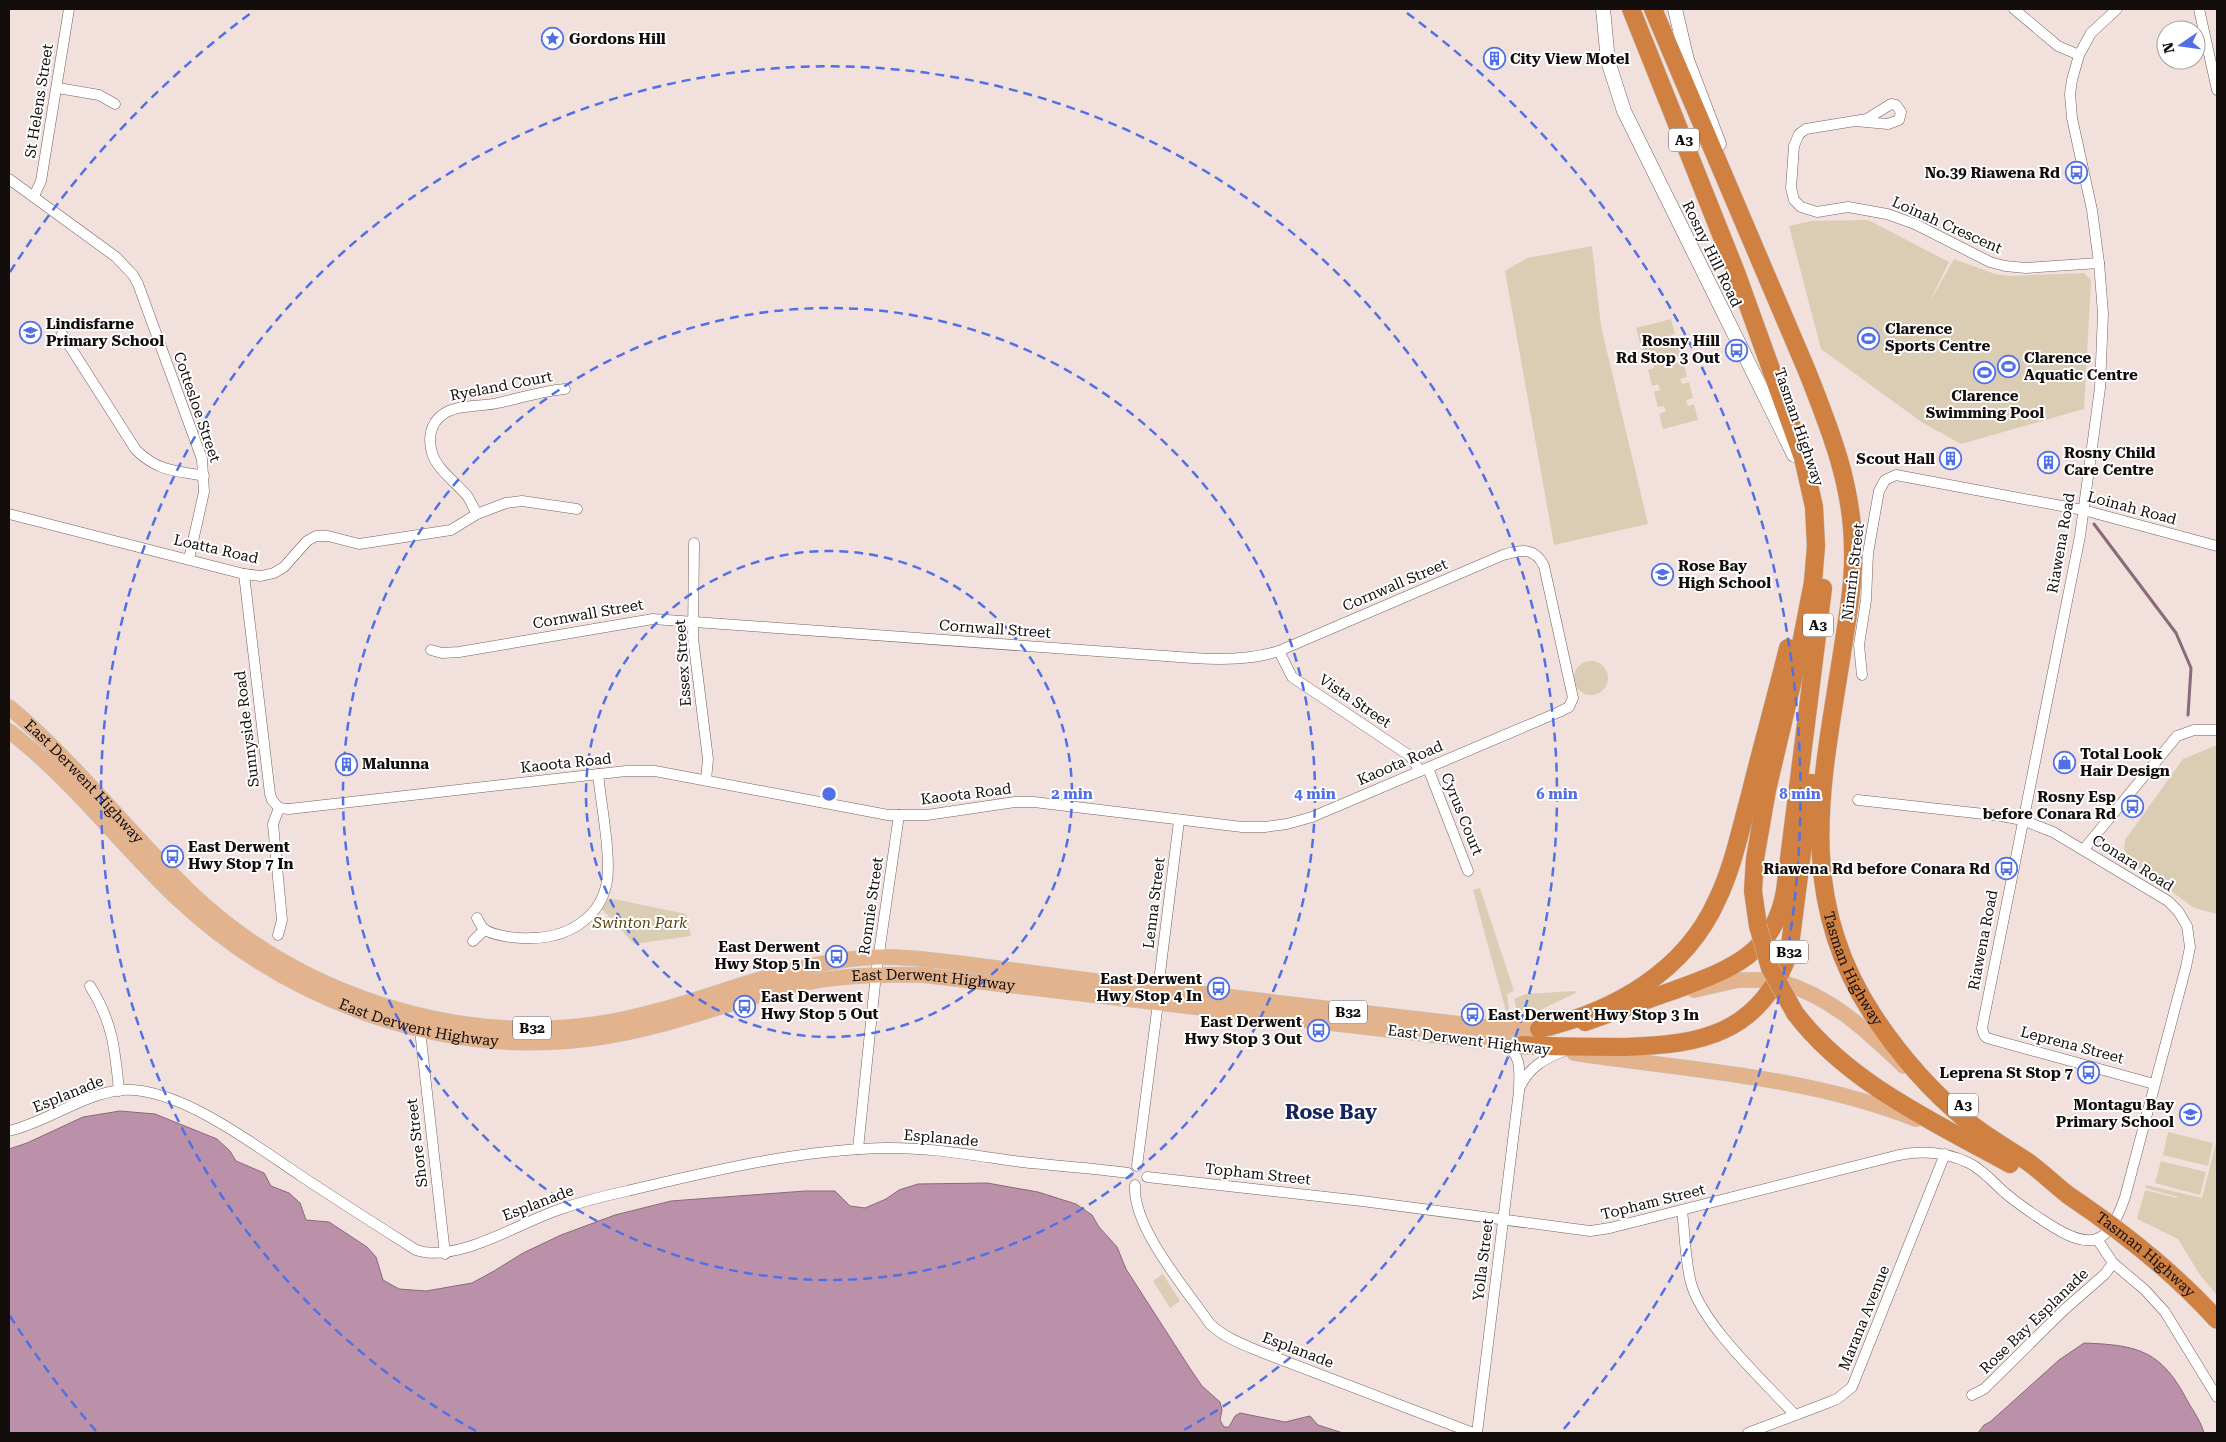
<svg xmlns="http://www.w3.org/2000/svg" width="2226" height="1442" font-family="'Roboto Serif',serif">
<rect width="100%" height="100%" fill="#f1e0dc"/>
<!-- green -->
<g fill="#dbcdb4">
<polygon points="1868,220 1949,262 1928,305 1954,259 1995,274 2010,276 2084,273 2091,280 2084,409 1961,444 1923,423 1821,349 1789,226 1811,221"/>
<polygon points="1592,246 1601,326 1648,524 1554,545 1505,271 1527,258"/>
<polygon points="1671,319 1675,334 1669,336 1671,341 1677,340 1681,355 1675,357 1676,363 1683,361 1687,377 1680,379 1682,384 1689,382 1693,398 1686,400 1688,406 1694,404 1698,420 1663,429 1659,414 1666,411 1664,406 1658,407 1654,392 1660,390 1658,384 1652,386 1648,370 1654,368 1653,363 1646,364 1642,349 1648,347 1647,342 1640,343 1636,328"/>
<circle cx="1591" cy="678" r="17"/>
<polygon points="2217,745 2217,914 2194,908 2129,860 2124,848 2125,840 2183,759"/>
<polygon points="1480,888 1514,991 1507,994 1509,1008 1507,1015 1473,890"/>
<polygon points="609,898 686,914 691,936 634,944 602,909"/>
<polygon points="1575,991 1576,993 1538,1011 1515,1016 1516,1007 1514,999 1526,994"/>
<polygon points="2168,1132 2213,1143 2208,1166 2163,1155"/>
<polygon points="2217,1139 2217,1295 2200,1275 2178,1239 2137,1219 2145,1190 2177,1198 2178,1197 2145,1188 2146,1185 2202,1198"/>
<polygon points="2161,1161 2206,1172 2200,1195 2155,1183"/>
<polygon points="1163,1274 1180,1301 1170,1308 1153,1281"/>
</g>
<!-- water -->
<g fill="#bb90a9" stroke="#89697a">
<polygon points="120,1111 155,1114 217,1139 230,1151 236,1161 264,1173 271,1186 289,1193 300,1203 306,1220 329,1222 367,1247 376,1257 383,1280 399,1289 426,1291 472,1283 494,1271 523,1253 561,1235 615,1215 671,1201 805,1191 835,1191 850,1206 865,1208 886,1199 899,1190 918,1184 987,1183 1038,1192 1076,1204 1092,1215 1099,1227 1117,1247 1126,1269 1191,1370 1202,1386 1220,1402 1222,1410 1220,1420 1224,1427 1229,1427 1235,1416 1240,1413 1285,1422 1310,1416 1318,1425 1343,1433 9,1433 9,1149 27,1143 83,1117"/>
<path d="M2084 1343C2139 1345 2162 1351 2188 1402 2194 1412 2201 1422 2204 1433H1978L1984 1425 1990 1422 2059 1360Z"/>
</g>
<g fill="none" stroke-linecap="round" stroke-linejoin="round">
<!-- stream -->
<polyline stroke="#89697a" stroke-width="3" points="2094,524 2176,633 2191,668 2188,715"/>
<defs>
<g id="street">
<polyline points="2014,9 2058,46 2079,55"/>
<polyline points="2117,9 2091,33 2079,55 2072,80 2070,94 2072,118 2092,210 2099,263 2103,313 2100,388 2080,536 1982,1028 1984,1035 1987,1038 2154,1084"/>
<polyline points="2199,9 2217,90"/>
<polyline points="58,88 99,95 115,104"/>
<polyline points="1855,121 1888,124 1899,120 1901,112 1896,105 1891,104 1867,119 1818,127 1806,129 1799,134 1794,146 1791,188 1794,200 1801,207 1817,212 1848,207 1887,214 1915,224 1990,262 2005,266 2026,268 2099,263"/>
<polyline points="9,179 116,257 133,275 138,284 202,459 204,492 189,559"/>
<polyline points="34,196 41,181 69,9"/>
<path d="M62 334 136 450C159 472 174 470 204 476"/>
<polyline points="9,514 244,574 261,576 274,573 284,567 307,541 316,536 328,536 359,544 451,530 477,514 506,503 522,501 577,509"/>
<path d="M477 514C474 509 471 502 468 497 457 483 437 470 432 453 428 439 430 424 442 415 456 404 481 407 498 403 521 398 542 391 565 389"/>
<polyline points="694,543 693,638 708,759 706,780"/>
<polyline points="244,574 270,794 272,800 279,808 273,824 282,920 278,935"/>
<polyline points="1279,651 1292,677 1410,756 1420,771"/>
<polyline points="1862,675 1859,645 1866,600 1868,553 1879,491 1885,480 1896,475 2083,510 2217,546"/>
<polyline points="1428,768 1468,871"/>
<path d="M279 808 289 809 626 771H655L888 815H927L1015 802H1034L1242 827H1265L1287 824 1312 817 1559 712 1569 707 1573 698 1544 566C1534 546 1520 550 1503 555L1279 651C1251 660 1222 660 1193 658L653 619 459 652 442 653 431 650"/>
<polyline points="2084,849 2177,736 2194,730 2217,730"/>
<path d="M477 918C479 921 480 925 483 928 491 936 520 939 531 938 566 938 601 919 607 881 611 854 601 804 598 774"/>
<polyline points="473,941 484,930"/>
<path d="M90 986C113 1023 115 1049 119 1091"/>
<polyline points="1158,989 1179,821"/>
<polyline points="420,1030 445,1254"/>
<path d="M1520 1087C1529 1067 1544 1059 1564 1051"/>
<path d="M9 1131C48 1122 82 1094 122 1090 178 1086 256 1146 301 1176 339 1201 378 1226 416 1250 456 1264 519 1223 558 1210 580 1202 604 1196 627 1191 711 1171 797 1150 884 1148 930 1147 977 1156 1022 1162 1057 1166 1093 1168 1128 1173"/>
<polyline points="858,1149 876,974 899,815"/>
<polyline points="1137,1166 1158,1003"/>
<path d="M1147 1177 1362 1201 1590 1231 1610 1228 1899 1155C1924 1150 1946 1152 1969 1163 1983 1170 1993 1182 2004 1192 2018 1204 2033 1214 2047 1223 2090 1251 2108 1247 2125 1197L2186 967 2190 947 2187 926 2178 911 2168 901 2053 832 2022 820 2002 816 1858 800"/>
<path d="M1135 1185C1132 1227 1186 1289 1210 1324 1225 1338 1242 1344 1261 1352L1473 1433"/>
<path d="M1682 1211C1685 1234 1685 1260 1691 1283 1703 1326 1764 1381 1795 1415"/>
<polyline points="2097,1239 2113,1263 2145,1290 2165,1312 2217,1397"/>
<polyline points="1972,1395 1984,1389 2065,1309 2105,1274 2113,1263"/>
<path d="M1477 1433 1519 1091C1519 1073 1523 1055 1505 1046"/>
<polyline points="1748,1433 1827,1403 1837,1399 1852,1387 1945,1154"/>
</g>
<g id="secondary">
<polyline points="1603,9 1608,61 1624,111 1794,455"/>
<polyline points="1675,9 1687,60 1719,144"/>
</g>
<g id="primary">
<path id="s1" d="M9 707C75 762 127 831 189 891 295 993 451 1045 597 1024 693 1010 781 960 878 957 905 956 932 960 958 963 1006 969 1054 976 1102 982 1230 998 1358 1013 1486 1027L1523 1029 1551 1028"/>
<path id="s2" d="M9 731C72 779 120 844 177 898 287 1002 444 1059 595 1038 665 1029 730 1001 799 984 840 975 881 974 923 975L1534 1047"/>
<path d="M1781 982C1832 997 1867 1031 1904 1066"/>
<polyline points="1694,990 1738,980 1769,980"/>
<path d="M1574 1053C1688 1070 1807 1076 1916 1119"/>
</g>
<g id="highway">
<polyline points="1631,9 1736,272 1803,458 1814,507 1816,546 1813,582 1799,654 1767,790 1755,859 1753,891 1758,926"/>
<path id="s3" d="M1653 9 1807 371C1830 429 1853 486 1853 550 1854 585 1847 619 1842 653 1822 783 1794 895 1873 1015 1898 1053 1931 1091 1966 1120 1985 1136 2007 1148 2028 1162 2042 1172 2054 1184 2068 1195"/>
<path d="M1795 1013C1848 1083 1934 1122 2010 1164"/>
<path d="M1585 1022C1614 1012 1643 1001 1672 991 1726 971 1774 956 1785 891L1823 588"/>
<path d="M1539 1029C1613 1012 1685 972 1717 900 1733 867 1740 831 1750 795 1762 746 1776 697 1788 648"/>
<path d="M1522 1045C1557 1047 1591 1047 1625 1047 1702 1045 1760 1033 1789 953L1811 783"/>
</g>
</defs>
<!-- street casing -->
<use href="#street" stroke="#726360" stroke-width="11"/>
<!-- secondary casing -->
<use href="#secondary" stroke="#726360" stroke-width="15"/>
<!-- primary casing -->
<use href="#primary" stroke="#c6c5c5" stroke-width="16"/>
<!-- highway casing -->
<use href="#highway" stroke="#c6c5c5" stroke-width="19"/>
<!-- street -->
<use href="#street" stroke="#fff" stroke-width="10"/>
<!-- secondary -->
<use href="#secondary" stroke="#fff" stroke-width="14"/>
<!-- primary -->
<use href="#primary" stroke="#e3b38e" stroke-width="15"/>
<!-- highway -->
<use href="#highway" stroke="#d08142" stroke-width="18"/>
<defs>
<g id="highway-bridge">
<polyline points="1758,926 1770,968 1795,1013"/>
<path id="s4" d="M2068 1195C2123 1232 2173 1271 2217 1320"/>
</g>
</defs>
<!-- highway-bridge casing -->
<use href="#highway-bridge" stroke="#c6c5c5" stroke-width="19" stroke-linecap="butt"/>
<!-- highway-bridge -->
<use href="#highway-bridge" stroke="#d08142" stroke-width="18"/>
</g>
<!-- distance rings -->
<g fill="none" stroke="#5270e5" stroke-width="2.5" stroke-dasharray="9 6">
<circle cx="829" cy="794" r="243"/>
<circle cx="829" cy="794" r="486"/>
<path d="M476 1431A728 728 0 1 1 1182 1431"/>
<path d="M96 1431A971 971 0 0 1 10 1316M10 272A971 971 0 0 1 251 13M1407 13A971 971 0 0 1 1562 1431"/>
</g>
<!-- icons -->
<defs>
<symbol id="sight-ring" viewBox="-11 -11 22 22"><circle r="9.5" fill="#fff" stroke="#5270e5" stroke-width="1.5"/><path d="M0-6L1.8-2.2L6-1.7L2.9 1.2L3.7 5.4L0 3.3L-3.7 5.4L-2.9 1.2L-6-1.7L-1.8-2.2Z" fill="#5270e5"/></symbol>
<symbol id="building-ring" viewBox="-11 -11 22 22"><circle r="9.5" fill="#fff" stroke="#5270e5" stroke-width="1.5"/><path d="M-4-6H4V6H1V3H-1V6H-4ZM-2.5-4.3h1.7v1.8h-1.7ZM.8-4.3h1.7v1.8H.8ZM-2.5-1h1.7V.8h-1.7ZM.8-1h1.7V.8H.8Z" fill="#5270e5"/></symbol>
<symbol id="bus-ring" viewBox="-11 -11 22 22"><circle r="9.5" fill="#fff" stroke="#5270e5" stroke-width="1.5"/><path d="M-5-6H5V4H4V6H2V4H-2V6H-4V4H-5ZM-3.5-4V0h7V-4ZM-3.5 1.2v1.5H-2V1.2ZM2 1.2v1.5H3.5V1.2Z" fill="#5270e5"/></symbol>
<symbol id="school-ring" viewBox="-11 -11 22 22"><circle r="9.5" fill="#fff" stroke="#5270e5" stroke-width="1.5"/><path d="M0-5L7-2L0 1L-7-2ZM-4 1L0 2.5L4 1V4Q0 6-4 4Z" fill="#5270e5"/></symbol>
<symbol id="stadium-ring" viewBox="-11 -11 22 22"><circle r="9.5" fill="#fff" stroke="#5270e5" stroke-width="1.5"/><path d="M0-5a6.5 5 0 1 0 0 10a6.5 5 0 1 0 0-10ZM-3.5-1.8h7v3.6h-7Z" fill="#5270e5"/></symbol>
<symbol id="shop-ring" viewBox="-11 -11 22 22"><circle r="9.5" fill="#fff" stroke="#5270e5" stroke-width="1.5"/><path d="M-5-2.5h2.3a2.7 3.5 0 0 1 5.4 0H5L5.5 6h-11ZM-1.5-2.5h3a1.5 2.3 0 0 0-3 0Z" fill="#5270e5"/></symbol>
</defs>
<g fill-rule="evenodd">
<use href="#sight-ring" x="540" y="26" width="25" height="25"/>
<use href="#building-ring" x="1482" y="46" width="25" height="25"/>
<use href="#bus-ring" x="2064" y="160" width="25" height="25"/>
<use href="#school-ring" x="18" y="320" width="25" height="25"/>
<use href="#stadium-ring" x="1856" y="326" width="25" height="25"/>
<use href="#bus-ring" x="1724" y="338" width="25" height="25"/>
<use href="#stadium-ring" x="1996" y="354" width="25" height="25"/>
<use href="#stadium-ring" x="1972" y="360" width="25" height="25"/>
<use href="#building-ring" x="1938" y="446" width="25" height="25"/>
<use href="#building-ring" x="2036" y="450" width="25" height="25"/>
<use href="#school-ring" x="1650" y="562" width="25" height="25"/>
<use href="#shop-ring" x="2052" y="750" width="25" height="25"/>
<use href="#building-ring" x="334" y="752" width="25" height="25"/>
<use href="#bus-ring" x="2120" y="794" width="25" height="25"/>
<use href="#bus-ring" x="160" y="844" width="25" height="25"/>
<use href="#bus-ring" x="1994" y="856" width="25" height="25"/>
<use href="#bus-ring" x="824" y="944" width="25" height="25"/>
<use href="#bus-ring" x="1206" y="976" width="25" height="25"/>
<use href="#bus-ring" x="732" y="994" width="25" height="25"/>
<use href="#bus-ring" x="1460" y="1002" width="25" height="25"/>
<use href="#bus-ring" x="1306" y="1018" width="25" height="25"/>
<use href="#bus-ring" x="2076" y="1060" width="25" height="25"/>
<use href="#school-ring" x="2178" y="1102" width="25" height="25"/>
</g>
<g text-anchor="middle" stroke-width="4" stroke-linejoin="round" paint-order="stroke">
<!-- shield labels -->
<g fill="#fff" stroke="#5a5655" stroke-width="1">
<rect x="1669" y="128.5" width="30" height="23" rx="4"/>
<rect x="1803" y="613.5" width="30" height="23" rx="4"/>
<rect x="1770" y="940.5" width="38" height="23" rx="4"/>
<rect x="1329" y="1000.5" width="38" height="23" rx="4"/>
<rect x="513" y="1016.5" width="38" height="23" rx="4"/>
<rect x="1948" y="1093.5" width="30" height="23" rx="4"/>
</g>
<g font-size="14" font-weight="bold" fill="#130d0c">
<text x="1684" y="145">A3</text>
<text x="1818" y="630">A3</text>
<text x="1789" y="957">B32</text>
<text x="1348" y="1017">B32</text>
<text x="532" y="1033">B32</text>
<text x="1963" y="1110">A3</text>
</g>
<!-- poi labels -->
<g font-size="15" font-weight="bold" fill="#130d0c" stroke="#fff" text-anchor="start">
<text x="569" y="44">Gordons Hill</text>
<text x="1510" y="64">City View Motel</text>
<text x="2060" y="178" text-anchor="end">No.39 Riawena Rd</text>
<text x="46" y="329">Lindisfarne<tspan x="46" dy="17">Primary School</tspan></text>
<text x="1885" y="334">Clarence<tspan x="1885" dy="17">Sports Centre</tspan></text>
<text x="1720" y="346" text-anchor="end">Rosny Hill<tspan x="1720" dy="17">Rd Stop 3 Out</tspan></text>
<text x="2024" y="363">Clarence<tspan x="2024" dy="17">Aquatic Centre</tspan></text>
<text x="1985" y="401" text-anchor="middle">Clarence<tspan x="1985" dy="17">Swimming Pool</tspan></text>
<text x="2064" y="458">Rosny Child<tspan x="2064" dy="17">Care Centre</tspan></text>
<text x="1935" y="464" text-anchor="end">Scout Hall</text>
<text x="1678" y="571">Rose Bay<tspan x="1678" dy="17">High School</tspan></text>
<text x="2080" y="759">Total Look<tspan x="2080" dy="17">Hair Design</tspan></text>
<text x="362" y="769">Malunna</text>
<text x="2116" y="802" text-anchor="end">Rosny Esp<tspan x="2116" dy="17">before Conara Rd</tspan></text>
<text x="188" y="852">East Derwent<tspan x="188" dy="17">Hwy Stop 7 In</tspan></text>
<text x="1990" y="874" text-anchor="end">Riawena Rd before Conara Rd</text>
<text x="820" y="952" text-anchor="end">East Derwent<tspan x="820" dy="17">Hwy Stop 5 In</tspan></text>
<text x="1202" y="984" text-anchor="end">East Derwent<tspan x="1202" dy="17">Hwy Stop 4 In</tspan></text>
<text x="761" y="1002">East Derwent<tspan x="761" dy="17">Hwy Stop 5 Out</tspan></text>
<text x="1488" y="1020">East Derwent Hwy Stop 3 In</text>
<text x="1302" y="1027" text-anchor="end">East Derwent<tspan x="1302" dy="17">Hwy Stop 3 Out</tspan></text>
<text x="2073" y="1078" text-anchor="end">Leprena St Stop 7</text>
<text x="2174" y="1110" text-anchor="end">Montagu Bay<tspan x="2174" dy="17">Primary School</tspan></text>
</g>
<!-- street labels -->
<g font-size="15" fill="#130d0c" stroke="#fff">
<text transform="translate(39 101) rotate(-81)" y="5">St Helens Street</text>
<text transform="translate(1947 225) rotate(24)" y="5">Loinah Crescent</text>
<text transform="translate(1712 254) rotate(64)" y="5">Rosny Hill Road</text>
<text transform="translate(501 386) rotate(-11)" y="5">Ryeland Court</text>
<text transform="translate(197 407) rotate(71)" y="5">Cottesloe Street</text>
<text transform="translate(1799 427) rotate(71)" y="5">Tasman Highway</text>
<text transform="translate(2132 508) rotate(15)" y="5">Loinah Road</text>
<text transform="translate(2061 543) rotate(-80)" y="5">Riawena Road</text>
<text transform="translate(216 549) rotate(13)" y="5">Loatta Road</text>
<text transform="translate(1853 572) rotate(-83)" y="5">Nimrin Street</text>
<text transform="translate(1395 585) rotate(-23)" y="5">Cornwall Street</text>
<text transform="translate(588 614) rotate(-10)" y="5">Cornwall Street</text>
<text transform="translate(995 629) rotate(4)" y="5">Cornwall Street</text>
<text transform="translate(683 663) rotate(-94)" y="5">Essex Street</text>
<text transform="translate(1355 701) rotate(34)" y="5">Vista Street</text>
<text transform="translate(247 729) rotate(-97)" y="5">Sunnyside Road</text>
<text transform="translate(566 763) rotate(-6)" y="5">Kaoota Road</text>
<text transform="translate(1400 763) rotate(-23)" y="5">Kaoota Road</text>
<text dy="5" stroke="none"><textPath href="#s1" startOffset="106">East Derwent Highway</textPath></text>
<text transform="translate(966 794) rotate(-7)" y="5">Kaoota Road</text>
<text transform="translate(1462 814) rotate(68)" y="5">Cyrus Court</text>
<text transform="translate(2133 863) rotate(32)" y="5">Conara Road</text>
<text transform="translate(1154 903) rotate(-83)" y="5">Lenna Street</text>
<text transform="translate(871 906) rotate(-82)" y="5">Ronnie Street</text>
<text transform="translate(1983 940) rotate(-79)" y="5">Riawena Road</text>
<text dy="5" stroke="none"><textPath href="#s3" startOffset="1006">Tasman Highway</textPath></text>
<text dy="5" stroke="none"><textPath href="#s2" startOffset="1039">East Derwent Highway</textPath></text>
<text dy="5" stroke="none"><textPath href="#s2" startOffset="514">East Derwent Highway</textPath></text>
<text transform="translate(1469 1040) rotate(7)" y="5">East Derwent Highway</text>
<text transform="translate(2072 1045) rotate(15)" y="5">Leprena Street</text>
<text transform="translate(68 1094) rotate(-22)" y="5">Esplanade</text>
<text transform="translate(941 1138) rotate(5)" y="5">Esplanade</text>
<text transform="translate(417 1143) rotate(-97)" y="5">Shore Street</text>
<text transform="translate(1258 1174) rotate(6)" y="5">Topham Street</text>
<text transform="translate(1653 1202) rotate(-14)" y="5">Topham Street</text>
<text transform="translate(538 1203) rotate(-21)" y="5">Esplanade</text>
<text dy="5" stroke="none"><textPath href="#s4" startOffset="98">Tasman Highway</textPath></text>
<text transform="translate(1483 1260) rotate(-83)" y="5">Yolla Street</text>
<text transform="translate(1864 1318) rotate(-68)" y="5">Marana Avenue</text>
<text transform="translate(2034 1321) rotate(-44)" y="5">Rose Bay Esplanade</text>
<text transform="translate(1298 1350) rotate(21)" y="5">Esplanade</text>
</g>
<!-- park labels -->
<g font-size="15" font-style="italic" fill="#5d4412" stroke="#fff">
<text x="640" y="928">Swinton Park</text>
</g>
<!-- district labels -->
<g font-size="20" font-weight="bold" fill="#18255d" stroke="#fff">
<text x="1331" y="1119">Rose Bay</text>
</g>
</g>
<circle cx="829" cy="794" r="8" fill="#5270e5" stroke="#fff" stroke-width="2.5"/>
<g font-size="15" text-anchor="middle" font-weight="bold" fill="#5270e5" stroke="#fff" stroke-width="4" stroke-linejoin="round" paint-order="stroke">
<text x="1072" y="799">2 min</text>
<text x="1315" y="799">4 min</text>
<text x="1557" y="799">6 min</text>
<text x="1800" y="799">8 min</text>
</g>
<!-- border -->
<rect width="2226" height="1442" fill="none" stroke="#130d0c" stroke-width="20"/>
<!-- north arrow -->
<g transform="translate(2181 45) rotate(257)"><circle r="24" fill="#ffffff" stroke="#a19e9e"/>
<path d="M0-4L9 19L0 12L-9 19Z" fill="#5270e5"/>
<text y="-8" font-size="14" font-weight="bold" text-anchor="middle" fill="#130d0c">N</text>
</g>
</svg>
